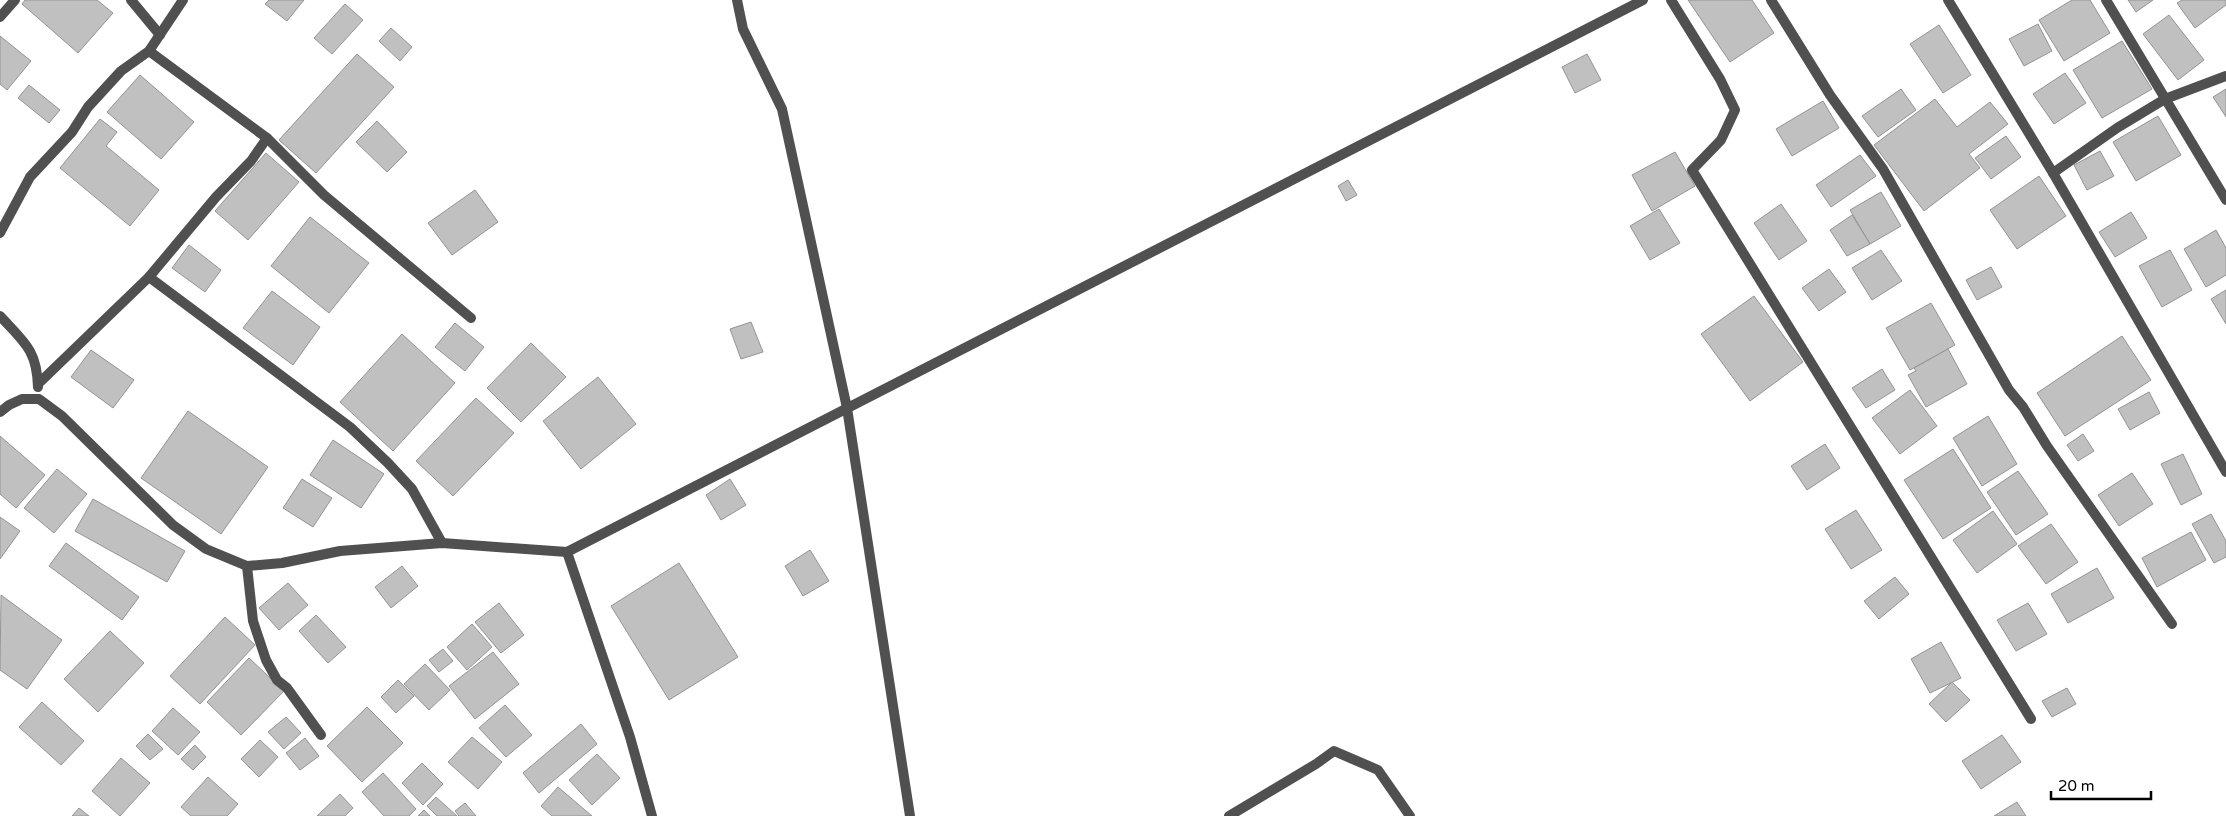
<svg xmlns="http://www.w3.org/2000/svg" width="2226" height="816" font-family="'Varela Round',sans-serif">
<rect width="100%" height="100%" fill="#fff"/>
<!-- building -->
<g fill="#c0c0c0" stroke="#949494">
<polygon points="25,0 97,0 113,13 78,53 22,4"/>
<polygon points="269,0 304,0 287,21 265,4"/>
<polygon points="1688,0 1752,0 1774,33 1730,62"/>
<polygon points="2072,0 2090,0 2110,33 2064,61 2039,20"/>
<polygon points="2128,0 2153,0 2136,12"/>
<polygon points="2182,0 2226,0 2226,5 2195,28 2177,3"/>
<polygon points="345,4 363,20 332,54 314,38"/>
<polygon points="2169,15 2204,60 2178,80 2143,34"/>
<polygon points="2038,24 2052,51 2024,66 2009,39"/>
<polygon points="1939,25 1971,75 1943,93 1910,44"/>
<polygon points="391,28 412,47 400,61 379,41"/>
<polygon points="0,36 31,61 7,90 0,84"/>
<polygon points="2122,41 2152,89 2102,118 2073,70"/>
<polygon points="357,54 394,87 316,173 279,140"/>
<polygon points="1587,54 1601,80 1575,93 1562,67"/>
<polygon points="2065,73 2086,103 2054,124 2033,94"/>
<polygon points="140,75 194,122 161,159 107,112"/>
<polygon points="29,85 60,110 49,123 18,98"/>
<polygon points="1901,89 1916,110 1878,137 1862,116"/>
<polygon points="2226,89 2226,117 2213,97"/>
<polygon points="1935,99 1957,127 1990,102 2008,124 1969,154 1980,168 1924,211 1874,145"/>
<polygon points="1823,101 1839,128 1792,156 1776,129"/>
<polygon points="2158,116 2181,155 2136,181 2113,142"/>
<polygon points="100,119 117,132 106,146 159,190 130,226 60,168"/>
<polygon points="377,121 407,152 387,172 356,142"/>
<polygon points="2006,136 2021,157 1991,179 1975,158"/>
<polygon points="2100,151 2114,176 2087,190 2074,165"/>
<polygon points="1675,152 1695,186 1652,211 1632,175"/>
<polygon points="266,153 299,182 248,240 215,211"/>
<polygon points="1860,155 1876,176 1831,207 1816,185"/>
<polygon points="2039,176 2066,216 2017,249 1990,210"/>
<polygon points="1348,180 1357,195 1346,201 1338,186"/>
<polygon points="475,190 498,222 452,255 428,223"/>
<polygon points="1881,192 1901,226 1870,244 1850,210"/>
<polygon points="1781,204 1807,241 1779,260 1754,223"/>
<polygon points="1659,209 1680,243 1650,260 1630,226"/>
<polygon points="2131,212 2147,238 2115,257 2099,232"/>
<polygon points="1852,215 1870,244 1847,256 1830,230"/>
<polygon points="310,217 369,263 329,313 271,266"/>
<polygon points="2216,230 2226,248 2226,275 2206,287 2184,249"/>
<polygon points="189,245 221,270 205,292 172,268"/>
<polygon points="1881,250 1902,281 1872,300 1852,268"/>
<polygon points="2170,250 2192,290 2162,307 2139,266"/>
<polygon points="1991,267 2002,287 1977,300 1966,280"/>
<polygon points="1829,269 1846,292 1819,311 1802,288"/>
<polygon points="2226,290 2226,324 2211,299"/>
<polygon points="272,291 320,327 293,365 243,328"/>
<polygon points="1754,296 1803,362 1750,401 1701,334"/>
<polygon points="1931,303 1955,345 1910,370 1886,328"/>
<polygon points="751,322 763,352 741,359 730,329"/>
<polygon points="455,323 484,347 465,371 435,347"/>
<polygon points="402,334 455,383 393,451 340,402"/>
<polygon points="2122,336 2151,380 2065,436 2037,393"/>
<polygon points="531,343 566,377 521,422 487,388"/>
<polygon points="1948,349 1967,384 1926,407 1908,375 1916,371 1914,368"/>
<polygon points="91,350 134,380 113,408 71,377"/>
<polygon points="1882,369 1895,390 1866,408 1852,388"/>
<polygon points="598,377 636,424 581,469 543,421"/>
<polygon points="1910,390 1937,426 1900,454 1872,418"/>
<polygon points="2149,392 2160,413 2130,430 2118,409"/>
<polygon points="476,398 514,433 453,496 416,461"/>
<polygon points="188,411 268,467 221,534 141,478"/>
<polygon points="1988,416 2017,464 1982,486 1953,438"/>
<polygon points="2083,434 2094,451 2078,461 2067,445"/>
<polygon points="0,436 45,475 16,508 0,494"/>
<polygon points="333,440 384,474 361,508 310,475"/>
<polygon points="1825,444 1840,468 1807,490 1791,466"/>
<polygon points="1953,449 1991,508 1943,539 1904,480"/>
<polygon points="2183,454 2202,494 2181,505 2161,464"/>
<polygon points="57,469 87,494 54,533 24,508"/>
<polygon points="2018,471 2048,514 2016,535 1987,492"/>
<polygon points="2132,473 2153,504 2119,526 2098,495"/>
<polygon points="302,479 332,498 313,527 283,508"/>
<polygon points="730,479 746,505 721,520 706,495"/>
<polygon points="93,499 185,551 167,582 75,531"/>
<polygon points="1856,510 1882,550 1851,569 1825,529"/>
<polygon points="1993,511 2017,544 1977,573 1953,540"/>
<polygon points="2211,514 2226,541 2226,557 2214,563 2192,524"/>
<polygon points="0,517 20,531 0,559"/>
<polygon points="2051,524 2078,562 2046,584 2018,546"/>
<polygon points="2191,532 2206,560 2157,587 2142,558"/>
<polygon points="66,543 139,597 122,620 49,566"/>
<polygon points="810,550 829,581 803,596 785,566"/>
<polygon points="679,563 738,657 669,700 611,606"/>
<polygon points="402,566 418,586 391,608 375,587"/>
<polygon points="2097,568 2114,598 2068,623 2051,594"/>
<polygon points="1895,577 1909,594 1879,619 1864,601"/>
<polygon points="288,583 308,605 279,630 259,608"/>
<polygon points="1,595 62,640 27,689 0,670"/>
<polygon points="499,603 524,635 501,653 475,622"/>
<polygon points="2028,603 2047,634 2016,651 1997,620"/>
<polygon points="316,615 346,647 328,663 299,631"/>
<polygon points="225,617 255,645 200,704 170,676"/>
<polygon points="472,624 492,647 467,670 447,647"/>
<polygon points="110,631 144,663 98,712 64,679"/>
<polygon points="1941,642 1961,678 1930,693 1911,659"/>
<polygon points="443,649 453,661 439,672 429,660"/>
<polygon points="493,652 519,684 475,719 449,686"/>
<polygon points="249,658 284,691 241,735 207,702"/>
<polygon points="425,664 450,690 429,710 404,684"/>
<polygon points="398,680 414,696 396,713 381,697"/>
<polygon points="1952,682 1970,700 1946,722 1929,704"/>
<polygon points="2067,688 2076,704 2052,717 2042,701"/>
<polygon points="42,702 84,741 61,765 19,727"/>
<polygon points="505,705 532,735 506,757 479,728"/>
<polygon points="367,707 403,743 362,782 327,746"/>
<polygon points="173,708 200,732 178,755 152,731"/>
<polygon points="286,717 301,733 284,749 268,732"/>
<polygon points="581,724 597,744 539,793 523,773"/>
<polygon points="148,734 163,749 150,760 136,746"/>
<polygon points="2002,735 2021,762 1981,789 1962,761"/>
<polygon points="472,737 502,762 478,789 448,762"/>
<polygon points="305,738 319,756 300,770 286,753"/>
<polygon points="260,740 278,757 259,777 241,759"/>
<polygon points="195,745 206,757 193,770 181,759"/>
<polygon points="597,754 620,778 592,805 569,780"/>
<polygon points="121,758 150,783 120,816 92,791"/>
<polygon points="422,763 443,784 423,805 402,783"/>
<polygon points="383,773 416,809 409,816 384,816 362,792"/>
<polygon points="208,777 238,804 227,816 191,816 181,807"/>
<polygon points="558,787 592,816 552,816 541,806"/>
<polygon points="340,794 353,808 345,816 317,816"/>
<polygon points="436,797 457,816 437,816 427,806"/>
<polygon points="2017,802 2026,816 1994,816"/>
<polygon points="465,803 476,816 459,816 455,811"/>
<polygon points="79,808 89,816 72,816"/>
<polygon points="424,810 430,816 418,816"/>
</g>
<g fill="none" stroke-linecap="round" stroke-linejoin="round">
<!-- street -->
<g stroke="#505050" stroke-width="10">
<polyline points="131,0 160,35"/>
<polyline points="737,0 743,29 782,109 847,408 910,816"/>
<polyline points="1671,0 1720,79 1735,110 1721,140 1692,170 2031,719"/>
<polyline points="1771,0 1830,95 1883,169 2009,390 2023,407 2047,446 2172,624"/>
<polyline points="1948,0 2053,173 2226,472"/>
<polyline points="2106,0 2226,200"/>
<polyline points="0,17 15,0"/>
<polyline points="149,51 267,138 324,195 471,318"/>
<polyline points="2053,173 2117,128 2165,99 2226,76"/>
<polyline points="0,233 30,177 72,132 88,107 121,71 149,51 183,0"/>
<polyline points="149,277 350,427 388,463 412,489 442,543"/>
<path d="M0 316C24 342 37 350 38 387"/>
<polyline points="38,384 149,277 216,197 251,161 267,138"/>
<polyline points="0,412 9,405 22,399 39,399 62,416 173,525 206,549 247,566 282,563 340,551 442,543 567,552 1643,0"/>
<polyline points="567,552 630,737 652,816"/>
<polyline points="247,566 253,621 266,660 277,680 287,688 321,735"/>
<polyline points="1229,816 1316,764 1334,751 1378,770 1410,816"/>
</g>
</g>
<!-- scale -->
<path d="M2051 791v8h100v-8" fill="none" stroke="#000000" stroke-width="2.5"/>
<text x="2058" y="791" font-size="15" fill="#000000" stroke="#ffffff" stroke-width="4" paint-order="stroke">20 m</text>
</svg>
